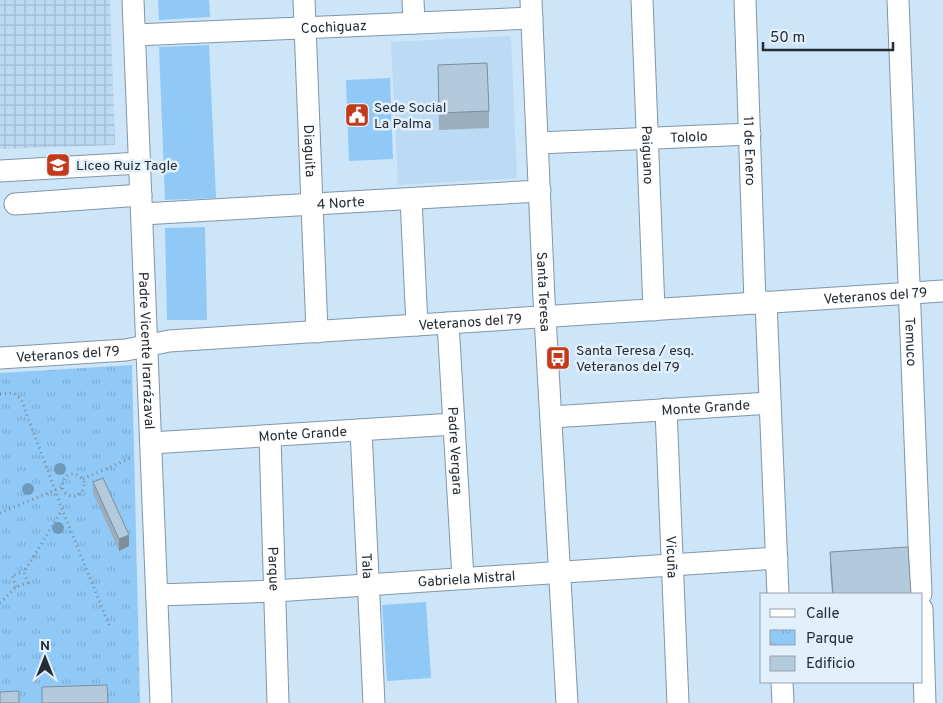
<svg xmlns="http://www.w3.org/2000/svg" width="943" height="703" font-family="Overpass,sans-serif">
<defs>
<pattern id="industrial-grid" width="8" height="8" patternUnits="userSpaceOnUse" patternTransform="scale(1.25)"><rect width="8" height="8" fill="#bcdaf3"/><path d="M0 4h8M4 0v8" fill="none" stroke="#a1bbd1"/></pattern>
<pattern id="park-tufts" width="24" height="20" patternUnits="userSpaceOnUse" patternTransform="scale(1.25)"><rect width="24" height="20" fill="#91c9f6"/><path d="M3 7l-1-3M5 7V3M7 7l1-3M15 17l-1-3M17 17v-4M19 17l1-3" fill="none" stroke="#7dadd4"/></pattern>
</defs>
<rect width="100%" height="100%" fill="#cde5f8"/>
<!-- built -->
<polygon fill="#bcdaf3" points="511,36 517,178 398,185 391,42"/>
<!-- industrial -->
<polygon fill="url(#industrial-grid)" points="0,0 110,0 115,145 0,149"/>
<!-- grass -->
<g fill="#91c9f6">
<polygon points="158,0 209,0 210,17 159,20"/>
<polygon points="209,45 216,198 165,200 159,47"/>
<polygon points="390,78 393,159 349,161 346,80"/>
<polygon points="205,227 207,320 167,320 165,228"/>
<polygon points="426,602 431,678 387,681 382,605"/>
</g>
<!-- park -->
<polygon fill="url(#park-tufts)" points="132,365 140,703 0,703 0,373"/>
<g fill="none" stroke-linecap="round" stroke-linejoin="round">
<defs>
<g id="minor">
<path id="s1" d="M133 0 161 703"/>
<path id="s2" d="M304 0 317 332"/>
<polyline points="413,0 414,23"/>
<path id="s3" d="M531 0 544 299 567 703"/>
<path id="s4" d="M642 0 654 310"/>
<path id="s5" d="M745 0 755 303"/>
<path id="s6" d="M898 0 921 594"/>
<path id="s7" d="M135 35 532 18"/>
<path id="s8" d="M538 143 750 134"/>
<polyline points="0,171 140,163"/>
<polyline points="411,199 417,325"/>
<polyline points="15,204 141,195"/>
<path id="s9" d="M142 214 540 191"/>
<polyline points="766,302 778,594"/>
<path id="s10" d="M448 323 463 578"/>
<path id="s11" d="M0 358 126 350 169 341 943 291"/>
<path id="s12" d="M666 409 678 703"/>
<path id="s13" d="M552 417 770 403"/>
<path id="s14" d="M361 430 374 703"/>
<path id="s15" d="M270 437 278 703"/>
<path id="s16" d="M151 443 454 424"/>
<path id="s17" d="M157 595 275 591 777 558"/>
<polyline points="922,609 925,703"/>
<polyline points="782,682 783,703"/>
</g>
</defs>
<!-- minor casing -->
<use href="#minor" stroke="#8096a8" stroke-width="23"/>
<!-- path -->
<g stroke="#7b8b99" stroke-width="3" stroke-dasharray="1 4" stroke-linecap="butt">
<polyline points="0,394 14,393 21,399 62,509 109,625"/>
<circle cx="73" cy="485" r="11"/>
<polyline points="83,479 133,457"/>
<polyline points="0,513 62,487"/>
<polyline points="16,587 12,575 24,572"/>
<polyline points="0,603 16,587 28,583 24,572 62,510"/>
</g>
<!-- minor -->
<use href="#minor" stroke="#fff" stroke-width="21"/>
</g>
<!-- trees -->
<g fill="#6e99b8">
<circle cx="60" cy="469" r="6"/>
<circle cx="28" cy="489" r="6"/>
<circle cx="58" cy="528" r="6"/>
</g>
<!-- wall -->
<g fill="#9aaebe">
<polygon points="438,65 489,111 489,128 439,130"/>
<polygon points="93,482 129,546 119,551 93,493"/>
<polygon points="830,552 911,594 832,594 830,569"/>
</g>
<!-- shaded-wall -->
<polygon fill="#7d8d9b" points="129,535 129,546 119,551 119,539"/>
<!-- building -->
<g fill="#b3cadd" stroke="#7d8d9b">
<polygon points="487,63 489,111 439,113 438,65"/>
<polygon points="103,478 129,535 119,539 93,482"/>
<polygon points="908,547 911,594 833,594 830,552"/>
<polygon points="107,685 108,703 42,703 42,687"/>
<polygon points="19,691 19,703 0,703 0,692"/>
</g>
<!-- icons -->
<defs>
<symbol id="civic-square" viewBox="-11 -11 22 22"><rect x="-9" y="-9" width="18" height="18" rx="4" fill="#c33919" stroke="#e2f0fc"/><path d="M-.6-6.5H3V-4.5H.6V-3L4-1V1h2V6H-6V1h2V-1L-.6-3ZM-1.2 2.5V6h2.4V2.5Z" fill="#fff"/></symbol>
<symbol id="school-square" viewBox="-11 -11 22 22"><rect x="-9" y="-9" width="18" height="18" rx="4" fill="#c33919" stroke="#e2f0fc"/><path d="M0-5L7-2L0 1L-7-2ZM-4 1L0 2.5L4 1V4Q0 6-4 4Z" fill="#fff"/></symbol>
<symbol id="bus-square" viewBox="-11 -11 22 22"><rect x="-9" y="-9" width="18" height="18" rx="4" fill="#c33919" stroke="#e2f0fc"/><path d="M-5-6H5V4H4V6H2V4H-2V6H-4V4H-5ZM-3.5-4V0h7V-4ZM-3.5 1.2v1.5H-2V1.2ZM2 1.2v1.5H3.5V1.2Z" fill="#fff"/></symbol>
</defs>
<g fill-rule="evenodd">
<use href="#civic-square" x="343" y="101" width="28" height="28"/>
<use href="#school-square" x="44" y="151" width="28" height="28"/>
<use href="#bus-square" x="544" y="344" width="28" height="28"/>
</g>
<g text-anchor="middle" stroke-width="5" stroke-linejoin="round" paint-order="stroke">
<!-- street labels -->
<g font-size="14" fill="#242c34" stroke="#e2f0fc">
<text dy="5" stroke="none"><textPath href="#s7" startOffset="199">Cochiguaz</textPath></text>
<text dy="5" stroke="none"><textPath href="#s8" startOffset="151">Tololo</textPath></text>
<text dy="5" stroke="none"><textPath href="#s2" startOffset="151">Diaguita</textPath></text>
<text dy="5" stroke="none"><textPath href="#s5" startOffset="151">11 de Enero</textPath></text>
<text dy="5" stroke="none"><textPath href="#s4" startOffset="155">Paiguano</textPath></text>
<text dy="5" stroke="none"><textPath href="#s9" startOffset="199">4 Norte</textPath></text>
<text dy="5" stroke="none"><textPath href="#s3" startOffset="292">Santa Teresa</textPath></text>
<text dy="5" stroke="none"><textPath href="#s11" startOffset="878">Veteranos del 79</textPath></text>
<text dy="5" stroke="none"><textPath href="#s11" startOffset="472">Veteranos del 79</textPath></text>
<text dy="5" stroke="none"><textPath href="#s6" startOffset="342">Temuco</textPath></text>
<text dy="5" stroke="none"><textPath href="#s1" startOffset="351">Padre Vicente Irarrázaval</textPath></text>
<text dy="5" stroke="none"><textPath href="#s11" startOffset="68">Veteranos del 79</textPath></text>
<text dy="5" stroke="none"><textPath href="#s13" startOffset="154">Monte Grande</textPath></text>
<text dy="5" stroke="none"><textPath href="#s16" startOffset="152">Monte Grande</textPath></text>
<text dy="5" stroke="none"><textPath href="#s10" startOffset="128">Padre Vergara</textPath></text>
<text dy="5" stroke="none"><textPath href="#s12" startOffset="148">Vicuña</textPath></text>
<text dy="5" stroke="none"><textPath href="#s14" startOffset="136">Tala</textPath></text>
<text dy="5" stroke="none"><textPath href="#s15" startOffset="132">Parque</textPath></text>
<text dy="5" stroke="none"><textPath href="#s17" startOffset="310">Gabriela Mistral</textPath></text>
</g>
<!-- poi labels -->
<g font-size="14" fill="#242c34" stroke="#e2f0fc" text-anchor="start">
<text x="374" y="112">Sede Social<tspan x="374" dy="16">La Palma</tspan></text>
<text x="76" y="170">Liceo Ruiz Tagle</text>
<text x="576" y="355">Santa Teresa / esq.<tspan x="576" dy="16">Veteranos del 79</tspan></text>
</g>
</g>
<!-- legend -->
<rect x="760" y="593" width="162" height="90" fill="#e2f0fc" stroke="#96a2ac"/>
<rect x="770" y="609" width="25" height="8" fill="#ffffff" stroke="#96a2ac"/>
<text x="806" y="618" font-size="15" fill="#242c34">Calle</text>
<rect x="770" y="630" width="25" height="15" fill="url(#park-tufts)" stroke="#96a2ac"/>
<text x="806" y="643" font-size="15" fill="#242c34">Parque</text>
<rect x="770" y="656" width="25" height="15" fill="#b3cadd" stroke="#96a2ac"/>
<text x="806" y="668" font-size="15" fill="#242c34">Edificio</text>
<!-- north arrow -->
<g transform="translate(45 658)" stroke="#e2f0fc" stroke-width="4" paint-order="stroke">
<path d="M0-4L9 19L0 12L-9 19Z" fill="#242c34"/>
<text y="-8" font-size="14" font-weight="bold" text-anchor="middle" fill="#242c34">N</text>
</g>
<!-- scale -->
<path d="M763 42v8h130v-8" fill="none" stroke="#242c34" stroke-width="2.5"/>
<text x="770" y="42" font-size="15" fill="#242c34" stroke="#e2f0fc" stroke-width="4" paint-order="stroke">50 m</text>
</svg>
